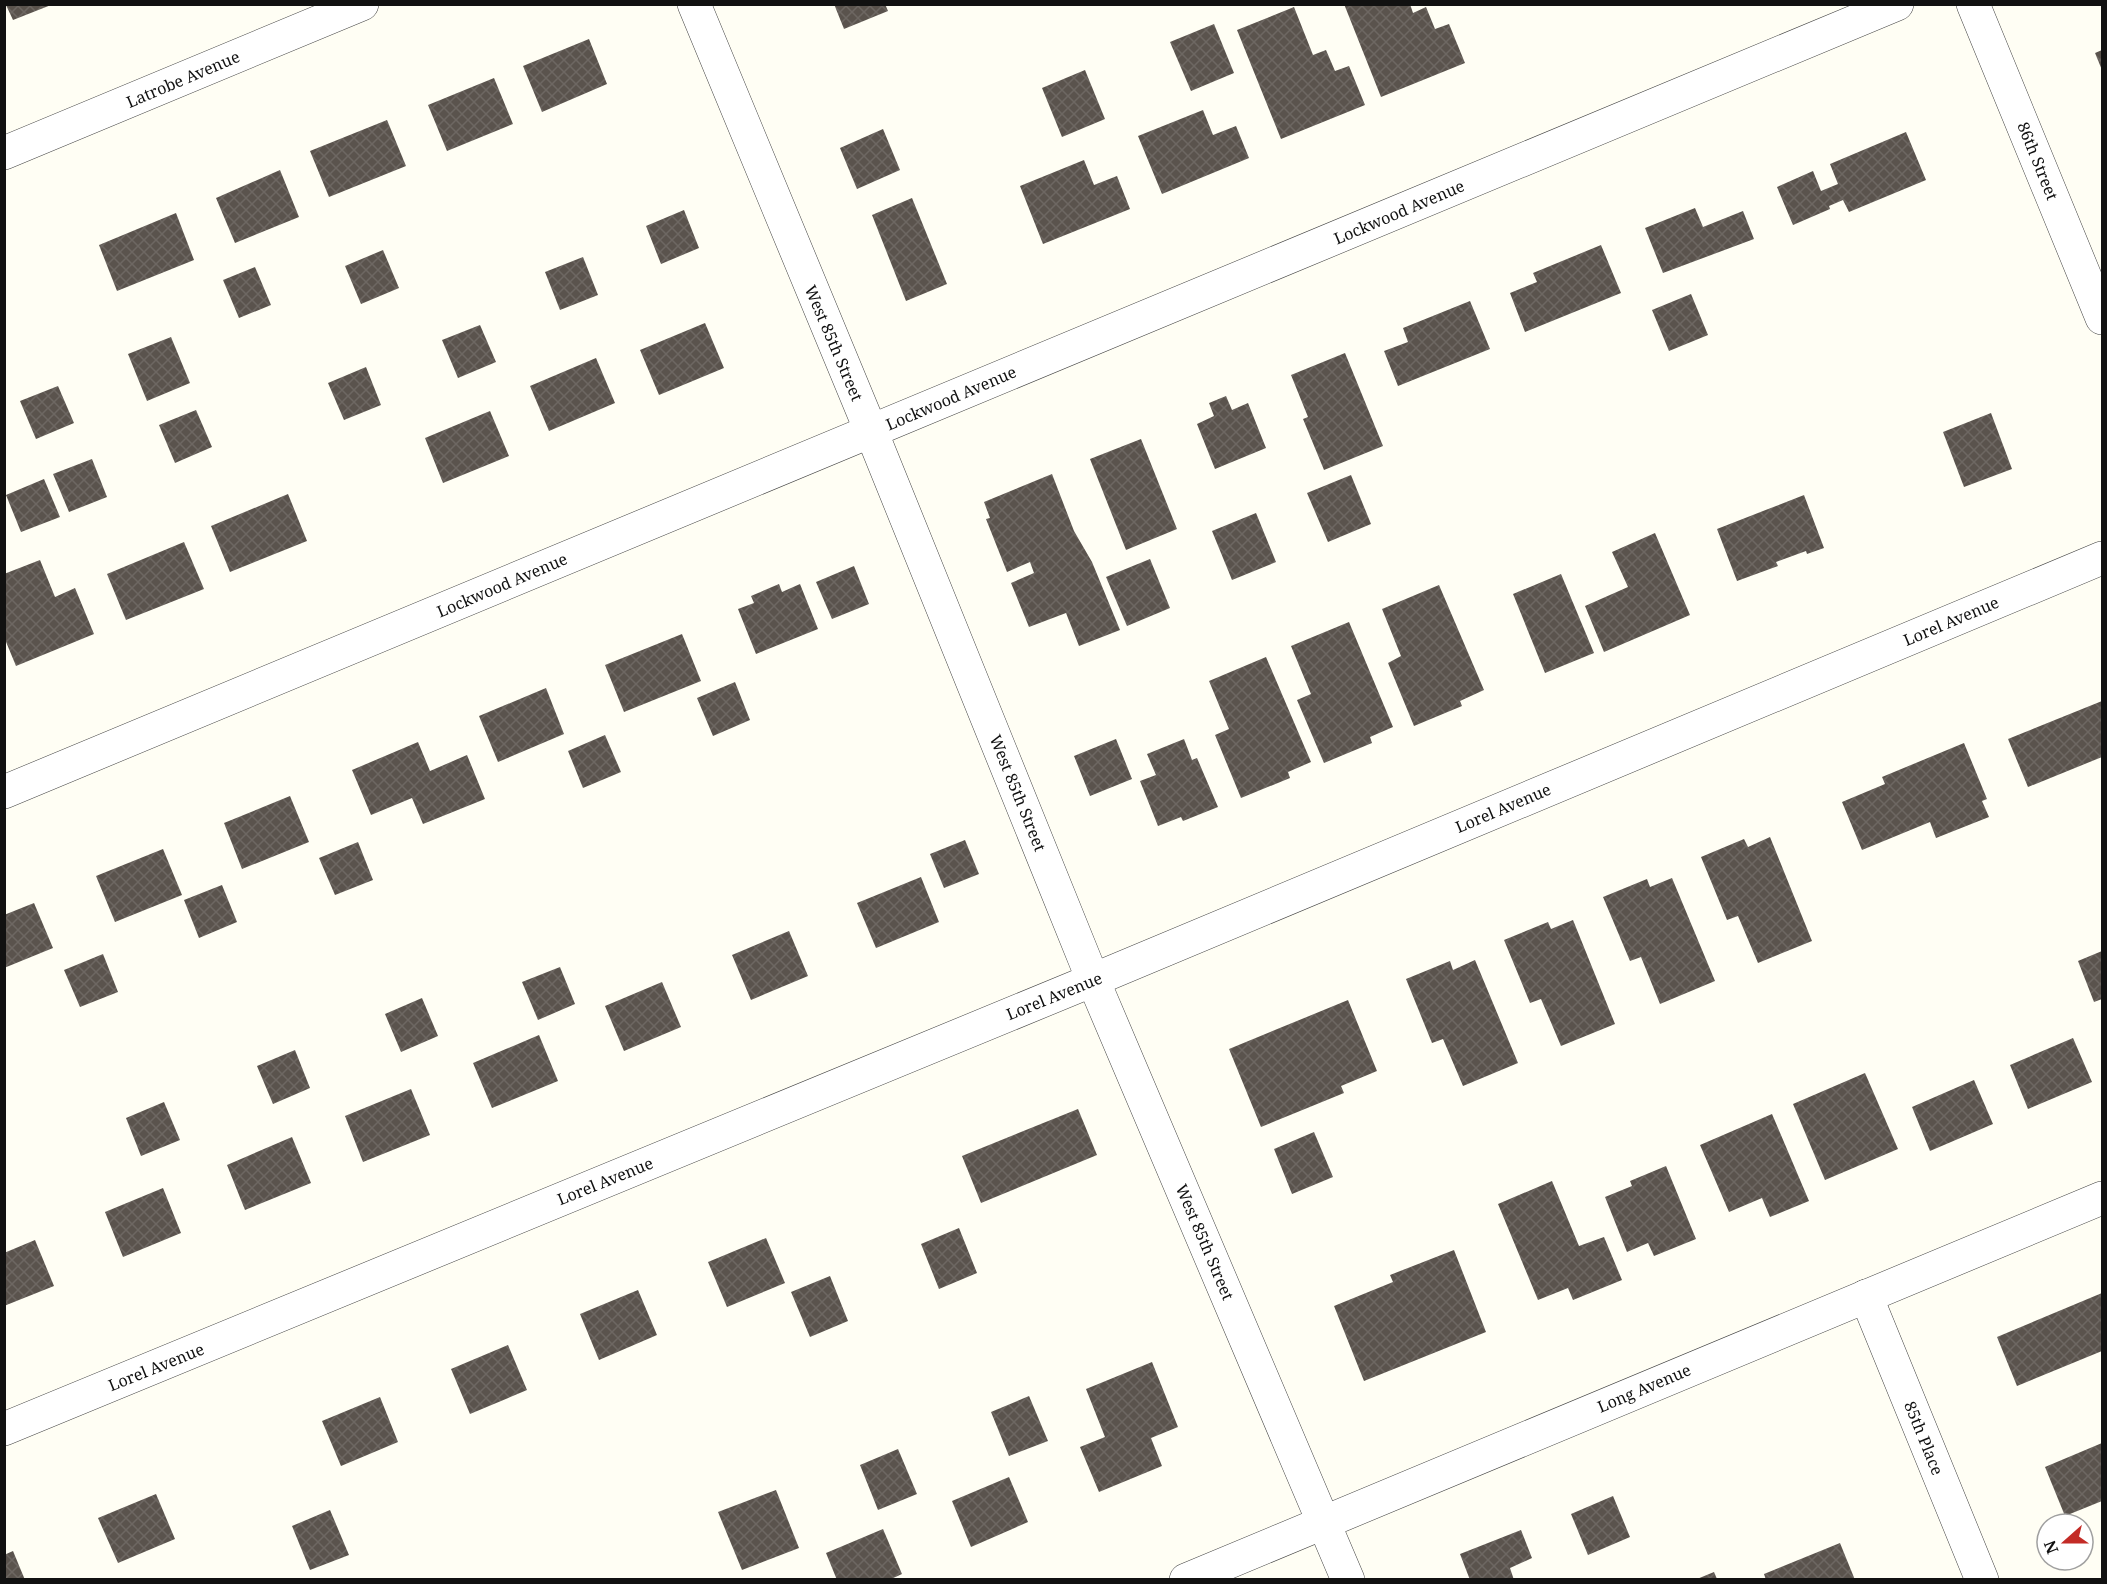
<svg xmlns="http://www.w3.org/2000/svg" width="2107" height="1584" font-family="'Noto Serif',serif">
<defs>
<pattern id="building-cross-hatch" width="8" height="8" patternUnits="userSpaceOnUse" patternTransform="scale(1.5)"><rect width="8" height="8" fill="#5a534d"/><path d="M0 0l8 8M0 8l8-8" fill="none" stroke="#6d6762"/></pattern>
</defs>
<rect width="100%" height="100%" fill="#fffef4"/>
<!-- building -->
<g fill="url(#building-cross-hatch)">
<polygon points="834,4 885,4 888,11 844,29"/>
<polygon points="1344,4 1410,4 1413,13 1426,7 1435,29 1449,24 1465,63 1381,97"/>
<polygon points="6,5 51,5 13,20"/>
<polygon points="1294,7 1313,55 1326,50 1335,71 1349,66 1365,105 1281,139 1237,30"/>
<polygon points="1214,24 1234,73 1191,91 1170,42"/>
<polygon points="589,39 607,84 542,112 523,66"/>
<polygon points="2102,50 2102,70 2095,53"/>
<polygon points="1085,70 1105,119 1062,137 1042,88"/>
<polygon points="494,78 513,124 447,151 428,105"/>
<polygon points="1203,110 1213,135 1236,126 1249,158 1162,194 1138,136"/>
<polygon points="387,120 406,166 329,197 310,151"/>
<polygon points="883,129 900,170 857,189 840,148"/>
<polygon points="1906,132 1926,180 1849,212 1843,200 1829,206 1830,209 1793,225 1777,187 1813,171 1821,191 1838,184 1830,164"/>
<polygon points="1084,160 1094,185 1117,176 1130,209 1043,244 1020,186"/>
<polygon points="280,170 299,217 235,243 216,198"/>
<polygon points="912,198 947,284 906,301 872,215"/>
<polygon points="1695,208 1703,227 1743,211 1754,239 1663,273 1645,228"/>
<polygon points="684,210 699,248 661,264 646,226"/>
<polygon points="176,213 194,260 117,291 99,245"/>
<polygon points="1601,245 1621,293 1525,332 1510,293 1537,282 1533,273"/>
<polygon points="383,250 399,288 361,304 345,266"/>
<polygon points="583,257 598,295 560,310 545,272"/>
<polygon points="255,267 271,305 239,318 223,280"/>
<polygon points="1691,294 1708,335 1669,351 1652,310"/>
<polygon points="1470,301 1490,349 1398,386 1384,351 1408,342 1403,328"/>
<polygon points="705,323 724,368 659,395 640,350"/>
<polygon points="480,325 496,362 458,378 442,340"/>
<polygon points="171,337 190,383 147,401 128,354"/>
<polygon points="1345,353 1383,446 1324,470 1303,419 1308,417 1291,375"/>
<polygon points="596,358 615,403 549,431 530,386"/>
<polygon points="366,367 381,405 344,420 328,383"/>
<polygon points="58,386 74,423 36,439 20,401"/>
<polygon points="1226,396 1232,410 1248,403 1266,448 1215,469 1197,424 1214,416 1209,403"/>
<polygon points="196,410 212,447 175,463 159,425"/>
<polygon points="490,411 509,456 443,483 425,438"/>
<polygon points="1991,413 2012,469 1964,487 1943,432"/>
<polygon points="1141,439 1177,529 1126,550 1090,459"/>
<polygon points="92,459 107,497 69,512 53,474"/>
<polygon points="1052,474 1074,531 1092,562 1120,630 1079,646 1066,613 1029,627 1011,583 1034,573 1030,562 1007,572 986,519 990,518 984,502"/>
<polygon points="1351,475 1371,524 1328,542 1307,493"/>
<polygon points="44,479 60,517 21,532 6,495"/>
<polygon points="288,494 307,541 230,572 211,526"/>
<polygon points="1804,495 1824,548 1807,554 1806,551 1776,562 1778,566 1737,581 1717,529"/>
<polygon points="1256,513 1276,562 1232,580 1212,531"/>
<polygon points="1655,533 1690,615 1604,652 1585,606 1628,587 1612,552"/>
<polygon points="184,542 204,589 126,620 107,574"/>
<polygon points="1150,559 1170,608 1127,626 1106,577"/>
<polygon points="40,560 55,597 75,588 94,634 16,666 4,637 4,574"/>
<polygon points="854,566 869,604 832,619 816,582"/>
<polygon points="1561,574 1594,653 1545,673 1513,594"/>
<polygon points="779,584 782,592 800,584 818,629 756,654 738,609 754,603 751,596"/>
<polygon points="1439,585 1484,690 1460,701 1462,706 1414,726 1388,663 1401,656 1382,609"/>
<polygon points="1349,622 1393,727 1370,737 1372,743 1324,763 1297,700 1311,694 1291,646"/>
<polygon points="682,634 701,681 624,712 605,665"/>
<polygon points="1266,657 1311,762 1288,772 1290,778 1241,798 1215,735 1229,729 1209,681"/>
<polygon points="735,682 750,720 713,736 697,698"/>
<polygon points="546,688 564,734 498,762 479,716"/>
<polygon points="2102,701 2102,757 2028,787 2008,739"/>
<polygon points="605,735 621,772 583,788 568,751"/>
<polygon points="1116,739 1132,779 1090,796 1074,756"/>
<polygon points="1184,739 1192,760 1197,758 1218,807 1183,821 1181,817 1158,826 1140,781 1156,775 1147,754"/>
<polygon points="418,742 430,771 467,755 485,799 423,824 412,798 371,815 352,770"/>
<polygon points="1964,743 1987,799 1982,801 1989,817 1936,838 1930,822 1862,850 1842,802 1885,784 1882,777"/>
<polygon points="290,796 309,842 242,869 224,823"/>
<polygon points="1770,837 1812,941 1758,963 1738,916 1727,920 1701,857 1744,839 1748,847"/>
<polygon points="965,840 979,874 944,888 930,854"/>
<polygon points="358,842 373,880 335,895 319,858"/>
<polygon points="163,849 182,895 115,922 96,876"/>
<polygon points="921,877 939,922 876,948 857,903"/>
<polygon points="1672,878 1715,981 1660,1004 1641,957 1630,961 1603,897 1647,879 1650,887"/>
<polygon points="222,885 237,922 199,938 184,900"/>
<polygon points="34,903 53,948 4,968 4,915"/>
<polygon points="1573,920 1615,1024 1561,1046 1541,999 1530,1003 1504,940 1548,922 1551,929"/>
<polygon points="789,931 808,976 751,1000 732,955"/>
<polygon points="2102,951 2102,999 2094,1002 2078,961"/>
<polygon points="103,954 118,992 80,1007 64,970"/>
<polygon points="1475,960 1518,1063 1463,1086 1443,1039 1432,1043 1406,979 1450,961 1453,970"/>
<polygon points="560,967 575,1004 538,1020 522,982"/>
<polygon points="662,982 681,1027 624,1051 605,1006"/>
<polygon points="422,998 438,1036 401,1052 385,1014"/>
<polygon points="1348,1000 1377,1071 1341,1086 1344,1093 1261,1127 1229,1049"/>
<polygon points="539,1035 558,1081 492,1108 473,1063"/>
<polygon points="2073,1038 2092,1082 2028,1109 2010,1065"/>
<polygon points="295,1050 310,1088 273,1104 257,1066"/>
<polygon points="1865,1073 1898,1149 1825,1180 1793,1104"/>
<polygon points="1974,1080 1993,1124 1930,1151 1912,1107"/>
<polygon points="411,1089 430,1135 363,1162 345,1116"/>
<polygon points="164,1102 180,1140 141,1156 126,1118"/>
<polygon points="1078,1109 1097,1155 981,1203 962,1156"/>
<polygon points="1772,1114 1809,1201 1770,1217 1762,1198 1729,1212 1700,1145"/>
<polygon points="1314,1132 1333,1177 1292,1194 1274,1149"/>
<polygon points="292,1137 311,1183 245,1210 227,1165"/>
<polygon points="1666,1166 1696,1239 1654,1256 1648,1243 1627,1252 1605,1197 1632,1186 1630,1181"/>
<polygon points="1552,1181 1579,1246 1604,1237 1622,1280 1573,1300 1568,1288 1538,1300 1498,1204"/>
<polygon points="163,1188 181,1233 123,1257 105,1212"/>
<polygon points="959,1228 977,1273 939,1289 921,1244"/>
<polygon points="766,1238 785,1283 727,1307 708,1262"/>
<polygon points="35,1240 54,1286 4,1306 4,1253"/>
<polygon points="1454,1250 1486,1332 1364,1381 1334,1306 1393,1282 1390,1275"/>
<polygon points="830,1276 848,1321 810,1337 791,1292"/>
<polygon points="638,1290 657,1335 599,1360 580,1314"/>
<polygon points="2102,1293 2102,1351 2017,1386 1997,1337"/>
<polygon points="508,1345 527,1390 470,1414 451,1369"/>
<polygon points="1152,1362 1178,1427 1151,1438 1162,1466 1099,1492 1080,1447 1105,1437 1086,1389"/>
<polygon points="1029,1396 1048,1441 1009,1456 991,1412"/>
<polygon points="380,1397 398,1442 341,1466 322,1421"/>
<polygon points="2102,1443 2102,1501 2065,1516 2045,1467"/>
<polygon points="898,1449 917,1494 878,1510 860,1465"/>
<polygon points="1009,1477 1028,1522 971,1547 952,1501"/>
<polygon points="776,1490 799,1548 742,1570 718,1512"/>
<polygon points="156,1494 175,1539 118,1563 98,1518"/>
<polygon points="1613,1496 1630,1537 1588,1555 1571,1514"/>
<polygon points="330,1510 349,1555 310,1570 292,1526"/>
<polygon points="883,1529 902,1574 889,1580 837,1580 826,1553"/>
<polygon points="1521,1530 1532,1558 1510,1568 1514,1580 1470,1580 1460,1554"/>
<polygon points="1840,1543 1855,1580 1766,1580 1764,1574"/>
<polygon points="13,1551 25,1580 4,1580 4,1555"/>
<polygon points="1714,1572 1717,1579 1697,1579"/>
</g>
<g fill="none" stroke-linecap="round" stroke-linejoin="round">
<defs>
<g id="street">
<polyline points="694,4 871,431 1093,980 1348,1580"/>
<polyline points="1973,4 2102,318"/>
<polyline points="4,153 362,4"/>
<polyline points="4,792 1897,4"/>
<polyline points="1866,1296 1982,1580"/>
<polyline points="4,1429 1093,980 2102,558"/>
<polyline points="1186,1580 2102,1198"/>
</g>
</defs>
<!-- street casing -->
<use href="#street" stroke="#444" stroke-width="34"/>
<!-- street -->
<use href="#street" stroke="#fff" stroke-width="33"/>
</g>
<g text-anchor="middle" stroke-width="6" stroke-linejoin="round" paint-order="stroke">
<!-- street labels -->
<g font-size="16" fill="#111" stroke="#fff">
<text transform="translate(183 79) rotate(-23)" y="6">Latrobe Avenue</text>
<text transform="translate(2038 161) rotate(68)" y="6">86th Street</text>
<text transform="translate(1399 212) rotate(-23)" y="6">Lockwood Avenue</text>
<text transform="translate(834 343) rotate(67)" y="6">West 85th Street</text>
<text transform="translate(951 398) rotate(-23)" y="6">Lockwood Avenue</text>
<text transform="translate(502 585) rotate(-23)" y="6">Lockwood Avenue</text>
<text transform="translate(1951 621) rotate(-23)" y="6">Lorel Avenue</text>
<text transform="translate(1018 793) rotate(68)" y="6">West 85th Street</text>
<text transform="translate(1503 808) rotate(-23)" y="6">Lorel Avenue</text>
<text transform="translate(1054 996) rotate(-22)" y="6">Lorel Avenue</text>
<text transform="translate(605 1181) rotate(-22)" y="6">Lorel Avenue</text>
<text transform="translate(1205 1242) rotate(67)" y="6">West 85th Street</text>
<text transform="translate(156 1367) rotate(-22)" y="6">Lorel Avenue</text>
<text transform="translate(1644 1388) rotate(-23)" y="6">Long Avenue</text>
<text transform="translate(1924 1438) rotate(68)" y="6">85th Place</text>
</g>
</g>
<!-- border -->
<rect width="2107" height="1584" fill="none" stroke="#111111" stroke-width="12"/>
<!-- north arrow -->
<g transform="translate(2065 1542) rotate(249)"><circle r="28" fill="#ffffff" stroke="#a0a0a0" stroke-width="1.5"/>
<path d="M0-4.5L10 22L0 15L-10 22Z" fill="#c32b26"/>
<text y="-9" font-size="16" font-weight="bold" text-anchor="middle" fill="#111111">N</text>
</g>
</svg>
